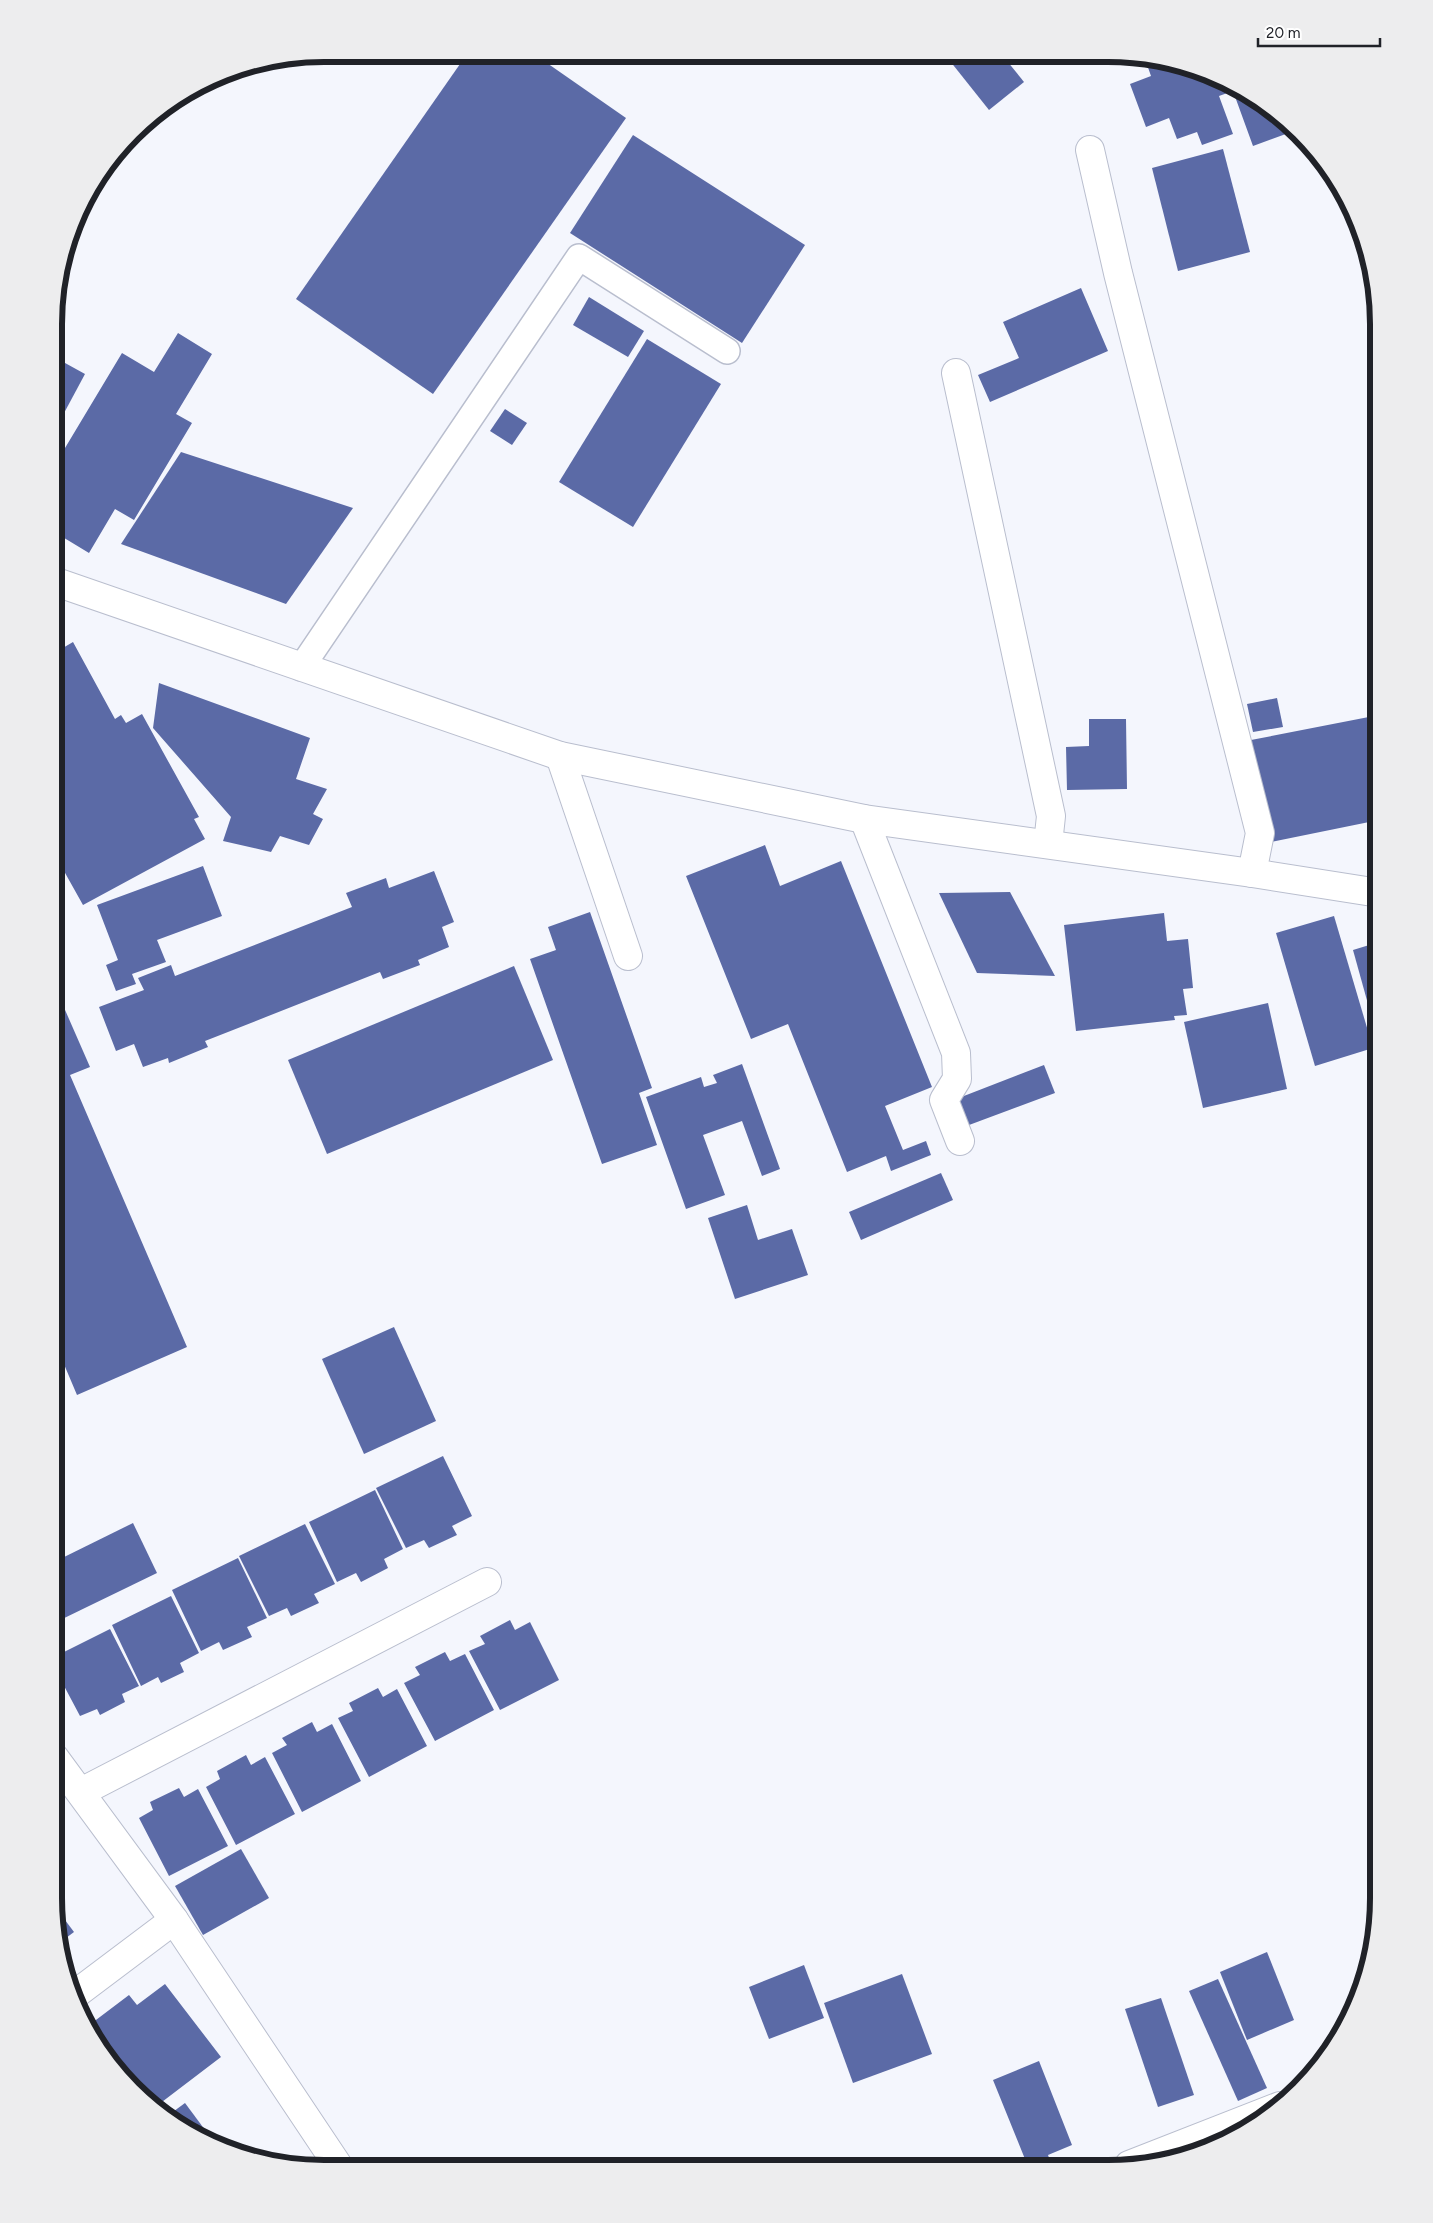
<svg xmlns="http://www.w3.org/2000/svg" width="1433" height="2223" font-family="Figtree,sans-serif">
<rect width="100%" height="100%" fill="#f4f6fd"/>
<!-- building -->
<g fill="#5b6aa6">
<polygon points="467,54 534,54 626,118 433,394 296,299"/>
<polygon points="946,56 1003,56 1024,82 989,110"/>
<polygon points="1144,56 1212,74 1273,109 1294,131 1253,146 1233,91 1219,96 1233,134 1202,145 1197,132 1177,139 1169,118 1146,127 1130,84 1151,76"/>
<polygon points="633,135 805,245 742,343 570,233"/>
<polygon points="1223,149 1250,252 1178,271 1152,168"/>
<polygon points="1081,288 1108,351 990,402 978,375 1019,358 1003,322"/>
<polygon points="589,297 644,331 628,357 573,325"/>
<polygon points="178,333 212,354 176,414 192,423 134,520 115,509 89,553 56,533 56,463 122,353 154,372"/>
<polygon points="647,339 721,384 633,527 559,482"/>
<polygon points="56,358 85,374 56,428"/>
<polygon points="505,409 527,423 512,445 490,431"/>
<polygon points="181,452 353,508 286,604 121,544"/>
<polygon points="73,642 115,719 121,715 126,723 142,714 199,817 194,819 205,839 83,905 55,855 56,652"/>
<polygon points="159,683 310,738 296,779 327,789 313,814 323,819 309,845 280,836 271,852 223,841 231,817 153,728"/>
<polygon points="1277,698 1283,727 1253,732 1247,704"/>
<polygon points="1379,715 1379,820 1271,842 1251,740"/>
<polygon points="1089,719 1126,719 1127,789 1067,790 1066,747 1089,746"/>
<polygon points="765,845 780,886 841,861 932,1087 885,1106 903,1150 926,1141 931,1155 891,1171 886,1156 847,1172 788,1024 751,1039 686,876"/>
<polygon points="203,866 222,916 157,940 166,962 132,974 136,984 116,991 106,965 118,960 97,905"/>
<polygon points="434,871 454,922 442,927 449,947 418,960 420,965 383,979 380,972 205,1041 208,1047 169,1063 168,1058 143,1067 134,1044 116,1051 99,1007 144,990 138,978 171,965 175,976 352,907 346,893 386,878 389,888"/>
<polygon points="1010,892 1055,976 977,973 939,893"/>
<polygon points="590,912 652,1088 639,1093 657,1145 602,1164 530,959 556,950 548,927"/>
<polygon points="1164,913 1167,941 1188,939 1193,988 1183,989 1187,1015 1174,1016 1175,1020 1076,1031 1064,925"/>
<polygon points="1334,916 1373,1048 1315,1066 1276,933"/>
<polygon points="1379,942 1379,1040 1378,1040 1353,950"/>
<polygon points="514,966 553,1060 327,1154 288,1060"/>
<polygon points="55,987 90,1067 70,1075 187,1347 77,1395 55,1343"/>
<polygon points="1268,1003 1287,1089 1203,1108 1184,1022"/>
<polygon points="742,1064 780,1169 762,1176 742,1121 703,1135 725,1195 686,1209 646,1097 701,1077 704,1087 717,1083 713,1075"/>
<polygon points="1044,1065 1055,1093 961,1128 951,1101"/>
<polygon points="941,1173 953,1200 861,1240 849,1212"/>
<polygon points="747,1205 758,1240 792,1229 808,1275 735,1299 708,1218"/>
<polygon points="394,1327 436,1421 364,1454 322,1359"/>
<polygon points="443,1456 472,1516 452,1526 457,1535 429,1548 424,1540 406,1548 376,1488"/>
<polygon points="375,1490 403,1549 384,1559 388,1568 361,1582 356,1573 337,1582 309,1522"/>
<polygon points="133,1523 157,1573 54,1623 54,1562"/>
<polygon points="305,1524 335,1584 314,1594 319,1603 291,1616 287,1608 269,1616 239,1556"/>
<polygon points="238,1558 267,1618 247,1627 252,1637 223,1650 219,1642 201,1651 172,1590"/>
<polygon points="171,1596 199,1653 180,1663 184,1672 161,1683 158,1677 141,1686 112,1625"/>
<polygon points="510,1620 515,1630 530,1622 559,1680 500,1710 469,1651 485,1644 480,1636"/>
<polygon points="110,1629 139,1686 122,1694 125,1702 100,1715 97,1709 80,1716 54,1667 54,1657"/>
<polygon points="445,1652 450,1661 465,1654 494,1710 435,1741 404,1683 420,1675 415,1667"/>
<polygon points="378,1688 383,1697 397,1689 427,1746 369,1777 338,1718 353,1711 349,1703"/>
<polygon points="312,1722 317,1732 332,1724 361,1781 302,1812 272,1753 287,1745 282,1738"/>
<polygon points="246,1755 251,1765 265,1757 295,1814 236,1845 206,1787 220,1779 217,1771"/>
<polygon points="179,1788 184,1797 198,1789 228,1846 169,1876 139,1818 153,1810 150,1802"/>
<polygon points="241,1849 269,1898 203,1935 175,1886"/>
<polygon points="56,1908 74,1932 62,1941"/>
<polygon points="1267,1952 1294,2020 1247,2040 1220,1972"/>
<polygon points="804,1965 824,2018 769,2039 749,1987"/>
<polygon points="902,1974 932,2054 853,2083 824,2003"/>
<polygon points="1218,1979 1267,2088 1238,2101 1189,1991"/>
<polygon points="165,1984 221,2057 154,2108 110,2064 88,2026 129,1995 137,2005"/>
<polygon points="1161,1998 1194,2095 1158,2107 1125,2009"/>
<polygon points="1039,2061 1072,2145 1048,2155 1052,2166 1044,2169 1029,2169 993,2080"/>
<polygon points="185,2103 211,2138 208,2141 166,2117"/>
</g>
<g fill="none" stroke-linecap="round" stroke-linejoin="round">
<defs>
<polyline id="lane" points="301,668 579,257 727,351"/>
<g id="street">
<polyline points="1090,150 1118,273 1260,833 1252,873"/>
<polyline points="956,373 1051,816 1048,844"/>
<polyline points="560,756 628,956"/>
<polyline points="864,819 956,1053 957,1079 944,1100 960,1141"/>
<polyline points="54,1757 174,1920 339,2167"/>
<polyline points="81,1792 487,1582"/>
<polyline points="73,1996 174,1920"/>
<polyline points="1129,2165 1280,2106"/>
</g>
<polyline id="secondary" points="56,582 560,756 864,819 1252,873 1379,893"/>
</defs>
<!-- lane casing -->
<use href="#lane" stroke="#b9bece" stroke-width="28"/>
<!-- street casing -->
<use href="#street" stroke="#b9bece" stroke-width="30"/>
<!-- secondary casing -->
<use href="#secondary" stroke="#b9bece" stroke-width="30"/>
<!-- lane -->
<use href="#lane" stroke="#fff" stroke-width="25"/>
<!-- street -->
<use href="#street" stroke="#fff" stroke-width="28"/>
<!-- secondary -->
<use href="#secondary" stroke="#fff" stroke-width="28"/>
</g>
<!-- crop -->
<path d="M0 0H1433V2223H0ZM324 62H1108A262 262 0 0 1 1370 324V1898A262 262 0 0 1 1108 2160H324A262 262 0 0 1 62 1898V324A262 262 0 0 1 324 62Z" fill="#ededee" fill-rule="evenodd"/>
<path fill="none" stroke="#202228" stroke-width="6" d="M324 62H1108A262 262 0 0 1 1370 324V1898A262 262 0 0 1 1108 2160H324A262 262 0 0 1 62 1898V324A262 262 0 0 1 324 62Z"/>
<!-- scale -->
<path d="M1258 38v8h122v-8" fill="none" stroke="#202228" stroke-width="2.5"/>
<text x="1266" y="38" font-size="15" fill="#202228" stroke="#ffffff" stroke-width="4" paint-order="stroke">20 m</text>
</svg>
